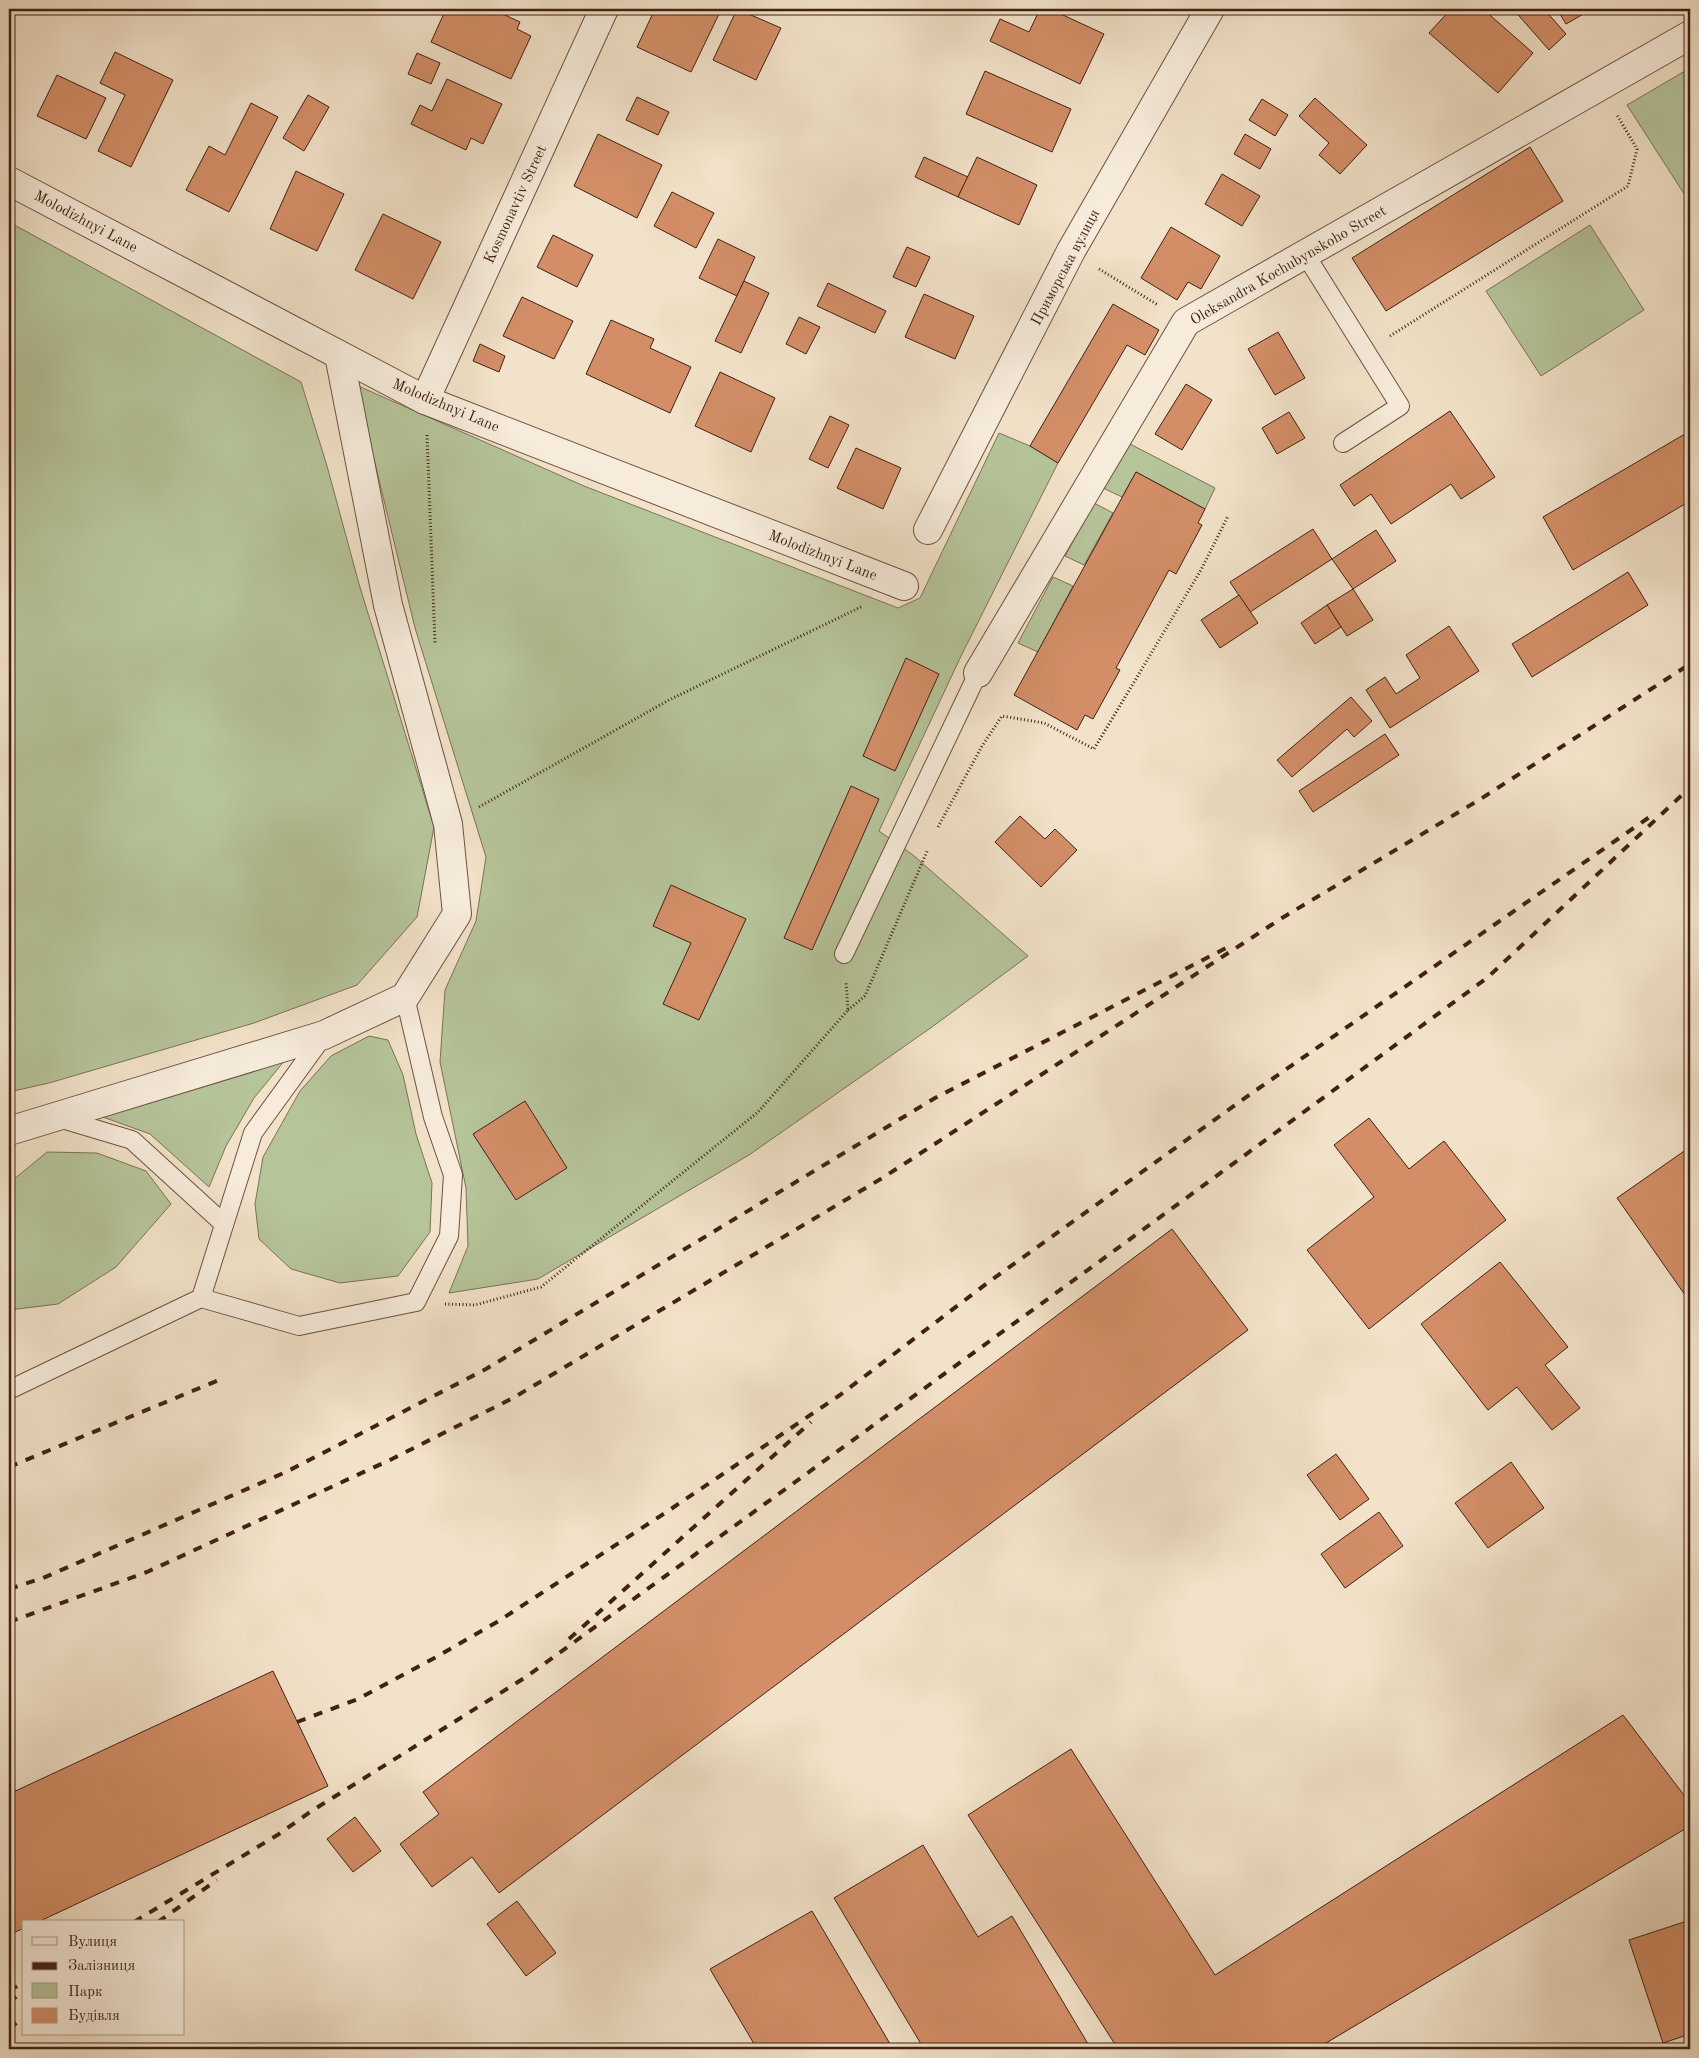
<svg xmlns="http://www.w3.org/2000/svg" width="1699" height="2058" font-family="'Old Standard TT',serif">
<rect width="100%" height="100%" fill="#f2e2c9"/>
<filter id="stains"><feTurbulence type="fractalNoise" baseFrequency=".004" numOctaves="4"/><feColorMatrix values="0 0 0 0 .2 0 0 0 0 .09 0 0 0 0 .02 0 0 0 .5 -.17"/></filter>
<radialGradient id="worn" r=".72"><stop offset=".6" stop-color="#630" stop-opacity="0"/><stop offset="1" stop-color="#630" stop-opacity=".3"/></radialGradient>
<!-- green -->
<g fill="#b6c49a" stroke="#7c7256">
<polygon points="1690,68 1690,203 1627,105"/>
<polygon points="9,222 301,382 327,466 359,584 434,827 417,917 357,985 254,1023 49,1083 9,1092"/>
<polygon points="1590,225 1644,310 1541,376 1486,291"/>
<polygon points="356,385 584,486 898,608 920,598 999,433 1030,446 1058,463 962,654 879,831 913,855 1028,956 932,1027 749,1155 538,1279 449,1293 468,1246 466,1188 440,1062 445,990 476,921 486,857 415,628"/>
<polygon points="1130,444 1215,488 1205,509 1136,472 1122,497 1103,488"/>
<polygon points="1094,503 1113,513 1084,565 1065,556"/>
<polygon points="1053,577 1073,586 1038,652 1018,643"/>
<polygon points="369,1036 388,1040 403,1075 416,1134 432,1183 430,1232 398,1276 340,1283 291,1269 259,1239 255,1204 263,1157 300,1091 331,1056"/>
<polygon points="290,1054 254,1098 226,1146 209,1187 150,1134 100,1116"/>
<polygon points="47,1152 97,1153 146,1171 171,1204 116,1267 58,1304 9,1310 9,1196 13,1180"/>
</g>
<!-- building -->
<g fill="#d38e68" stroke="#412113">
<polygon points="446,9 492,9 520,22 517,29 531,36 511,79 431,42"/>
<polygon points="655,9 707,9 719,14 691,72 637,47"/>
<polygon points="737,9 781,28 756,80 713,60"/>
<polygon points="1040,9 1050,9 1104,34 1080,84 990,41 1000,19 1029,32"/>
<polygon points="1451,9 1483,9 1533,53 1498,93 1429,33"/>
<polygon points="1513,9 1544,9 1566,34 1549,50"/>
<polygon points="1557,9 1592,9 1566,24"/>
<polygon points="115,52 173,80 131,167 98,151 125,95 100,83"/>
<polygon points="417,53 440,63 431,84 408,74"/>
<polygon points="985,71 1071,109 1052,152 966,114"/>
<polygon points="57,75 106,98 86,139 37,116"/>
<polygon points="447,79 502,104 483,144 471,138 466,150 411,124 420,105 432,111"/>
<polygon points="308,95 329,107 304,151 283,138"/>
<polygon points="637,97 669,112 658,135 626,120"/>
<polygon points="1315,98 1367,145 1340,174 1319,155 1329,143 1299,116"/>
<polygon points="1262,99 1288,115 1275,136 1249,120"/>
<polygon points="251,103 278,117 229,212 186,190 209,146 225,155"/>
<polygon points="598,134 662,165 637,218 574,186"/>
<polygon points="1245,134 1271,149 1260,169 1234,154"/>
<polygon points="1530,147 1563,201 1386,311 1352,258"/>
<polygon points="924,157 968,177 958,197 915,177"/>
<polygon points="977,157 1037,185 1019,225 958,197"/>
<polygon points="296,171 344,194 317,251 270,229"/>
<polygon points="1222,174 1260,196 1242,226 1205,204"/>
<polygon points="672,192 714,213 696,248 654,226"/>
<polygon points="383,214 441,242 413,299 355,270"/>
<polygon points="1171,227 1220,256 1201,289 1188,282 1177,300 1141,278"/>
<polygon points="553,235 593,255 577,287 537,267"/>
<polygon points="718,239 755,257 737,296 699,278"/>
<polygon points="907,247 930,257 916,287 893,277"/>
<polygon points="744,281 769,293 741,353 715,341"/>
<polygon points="828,283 886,311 875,333 817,306"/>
<polygon points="924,294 974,316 955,359 905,337"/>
<polygon points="522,297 573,321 554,359 503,336"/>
<polygon points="1113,304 1159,330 1145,355 1127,345 1058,463 1030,446"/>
<polygon points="799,317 820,327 806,354 786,344"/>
<polygon points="611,320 654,339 650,348 691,367 670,413 586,374"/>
<polygon points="1278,332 1305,378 1275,395 1248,349"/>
<polygon points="480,344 505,356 499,372 473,361"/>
<polygon points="720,372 775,398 751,452 695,426"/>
<polygon points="1186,384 1212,400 1182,450 1155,434"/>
<polygon points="1450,411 1495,477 1461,499 1451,484 1391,524 1371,494 1354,506 1340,485"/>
<polygon points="1289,412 1305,438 1277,454 1262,428"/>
<polygon points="830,416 849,425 828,468 809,459"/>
<polygon points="1690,431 1690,501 1573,570 1543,517"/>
<polygon points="856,448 901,468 883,509 837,488"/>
<polygon points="1136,472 1205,509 1198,523 1202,525 1176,574 1169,570 1116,668 1120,670 1093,719 1085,715 1077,730 1014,695"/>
<polygon points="1313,529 1332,559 1250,612 1230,582"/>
<polygon points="1376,530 1396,561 1353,589 1332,559"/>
<polygon points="1628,572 1648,605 1532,677 1512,644"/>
<polygon points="1353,589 1373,620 1347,636 1327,605"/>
<polygon points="1239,595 1258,623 1220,648 1201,620"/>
<polygon points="1327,605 1341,627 1315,644 1301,623"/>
<polygon points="1449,626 1479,671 1390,728 1366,690 1385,677 1396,694 1420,678 1406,655"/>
<polygon points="906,658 939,674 895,771 863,756"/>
<polygon points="1351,697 1372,721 1354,737 1347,729 1292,777 1277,760"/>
<polygon points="1385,734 1399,755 1313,812 1299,791"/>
<polygon points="851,786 879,799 812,950 784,938"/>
<polygon points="1020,816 1045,839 1055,829 1077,850 1041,887 995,842"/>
<polygon points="671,885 746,919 699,1020 663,1004 691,943 653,926"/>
<polygon points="525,1101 567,1168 516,1200 473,1134"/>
<polygon points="1369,1118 1409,1169 1444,1141 1506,1220 1369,1329 1307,1250 1374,1197 1334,1145"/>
<polygon points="1690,1147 1690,1302 1617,1198"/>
<polygon points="1172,1229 1248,1330 499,1893 472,1857 432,1887 400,1844 439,1814 423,1792"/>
<polygon points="1500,1262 1568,1347 1545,1365 1580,1408 1552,1430 1517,1387 1488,1410 1421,1324"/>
<polygon points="1336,1454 1369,1499 1340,1520 1307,1475"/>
<polygon points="1511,1462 1544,1508 1488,1548 1455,1503"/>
<polygon points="1379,1512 1403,1546 1345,1588 1321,1554"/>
<polygon points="273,1671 328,1786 38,1922 24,1922 24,1928 9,1935 9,1794"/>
<polygon points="1623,1715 1690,1803 1690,1826 1316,2049 1118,2049 968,1815 1071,1749 1215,1975"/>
<polygon points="355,1817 381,1851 353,1872 327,1839"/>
<polygon points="923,1845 978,1937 1012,1916 1091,2049 924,2049 834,1898"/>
<polygon points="517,1901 556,1953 526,1976 487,1924"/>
<polygon points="812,1911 893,2049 757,2049 710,1969"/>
<polygon points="1690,1920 1690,2034 1663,2043 1629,1940"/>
</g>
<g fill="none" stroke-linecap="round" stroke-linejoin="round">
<defs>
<g id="lane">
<polyline points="1305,254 1400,406 1343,443"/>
<polyline points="844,954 978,673"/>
<polyline points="55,1117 132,1140 224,1224"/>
<polyline points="201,1298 253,1133 324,1035"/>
<polyline points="9,1390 201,1298 299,1326 416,1302 449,1236 453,1175 433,1117 405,997"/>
</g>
<g id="street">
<polyline points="9,181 425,400 904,586"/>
<polyline points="425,400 604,9"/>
<polyline points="928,530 1071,251 1210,9"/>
<polyline points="978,673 1186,322 1690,35"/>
<polyline points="9,1131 324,1035 405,997 457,914 448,824 388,605 339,355"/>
</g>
</defs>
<!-- lane casing -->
<use href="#lane" stroke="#6d5140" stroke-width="20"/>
<!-- street casing -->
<use href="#street" stroke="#6d5140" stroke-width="30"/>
<!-- path -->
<g stroke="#412113" stroke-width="3" stroke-dasharray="1 2.5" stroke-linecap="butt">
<polyline points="1099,269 1158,305"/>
<polyline points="1390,336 1628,186 1637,149 1617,115"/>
<polyline points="427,435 435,644"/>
<polyline points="479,807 669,700 863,606"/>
<polyline points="938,827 982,746 1002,716 1044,723 1094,749 1201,570 1228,516"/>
<polyline points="848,1010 865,996 928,849"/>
<polyline points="445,1304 475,1305 541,1287 758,1112 848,1010 846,982"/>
</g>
<!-- lane -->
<use href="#lane" stroke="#f7ecdc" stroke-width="18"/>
<!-- street -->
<use href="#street" stroke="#f7ecdc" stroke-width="28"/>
<!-- rail -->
<g stroke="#412113" stroke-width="4" stroke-dasharray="9 9" stroke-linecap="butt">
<polyline points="9,1467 219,1380"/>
<polyline points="9,1589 43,1578 286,1472 486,1369 935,1098 1228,947"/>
<polyline points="9,1622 147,1572 392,1459 513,1398 884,1177 1282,918 1479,800 1690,664"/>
<polyline points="569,1639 811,1422"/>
<polyline points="297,1722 358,1699 438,1656 497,1622 665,1513 840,1395 990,1281 1252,1093 1651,816"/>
<polyline points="134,1922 279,1834 310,1812 526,1677 1096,1264 1487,978 1683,794"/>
<polyline points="158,1922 217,1880"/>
<polyline points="9,1990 24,1983"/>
<polyline points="9,2002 24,1991"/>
<polyline points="9,2028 24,2018"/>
</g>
</g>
<g text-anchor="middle" stroke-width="4.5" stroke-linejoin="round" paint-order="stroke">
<!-- street labels -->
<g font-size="15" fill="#412113" stroke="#f7ecdc">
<text transform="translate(515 204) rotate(-65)" y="5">Kosmonavtiv Street</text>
<text transform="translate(86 221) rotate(28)" y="5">Molodizhnyi Lane</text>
<text transform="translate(1288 265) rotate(-30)" y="5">Oleksandra Kochubynskoho Street</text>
<text transform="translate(1065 267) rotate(-62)" y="5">Приморська вулиця</text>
<text transform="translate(446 405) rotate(23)" y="5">Molodizhnyi Lane</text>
<text transform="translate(823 555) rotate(21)" y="5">Molodizhnyi Lane</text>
</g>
</g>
<!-- margin -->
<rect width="1699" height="2058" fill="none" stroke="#f2e2c9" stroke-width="30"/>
<rect x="10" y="10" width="1679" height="2038" fill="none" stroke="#412113" stroke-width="2.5"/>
<rect x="15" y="15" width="1669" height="2028" fill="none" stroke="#412113"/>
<!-- legend -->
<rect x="22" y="1920" width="162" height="115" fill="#f7ecdc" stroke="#ae9b8c"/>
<rect x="32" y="1937" width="25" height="8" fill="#f7ecdc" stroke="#ae9b8c"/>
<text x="68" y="1946" font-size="15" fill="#412113">Вулиця</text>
<rect x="32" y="1962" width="25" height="8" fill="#412113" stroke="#ae9b8c"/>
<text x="68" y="1970" font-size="15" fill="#412113">Залізниця</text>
<rect x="32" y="1983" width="25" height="15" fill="#b6c49a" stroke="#ae9b8c"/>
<text x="68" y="1996" font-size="15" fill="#412113">Парк</text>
<rect x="32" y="2008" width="25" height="15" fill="#d38e68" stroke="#ae9b8c"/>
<text x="68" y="2020" font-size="15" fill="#412113">Будівля</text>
<rect width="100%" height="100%" filter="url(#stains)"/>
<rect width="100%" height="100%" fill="url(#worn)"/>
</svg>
